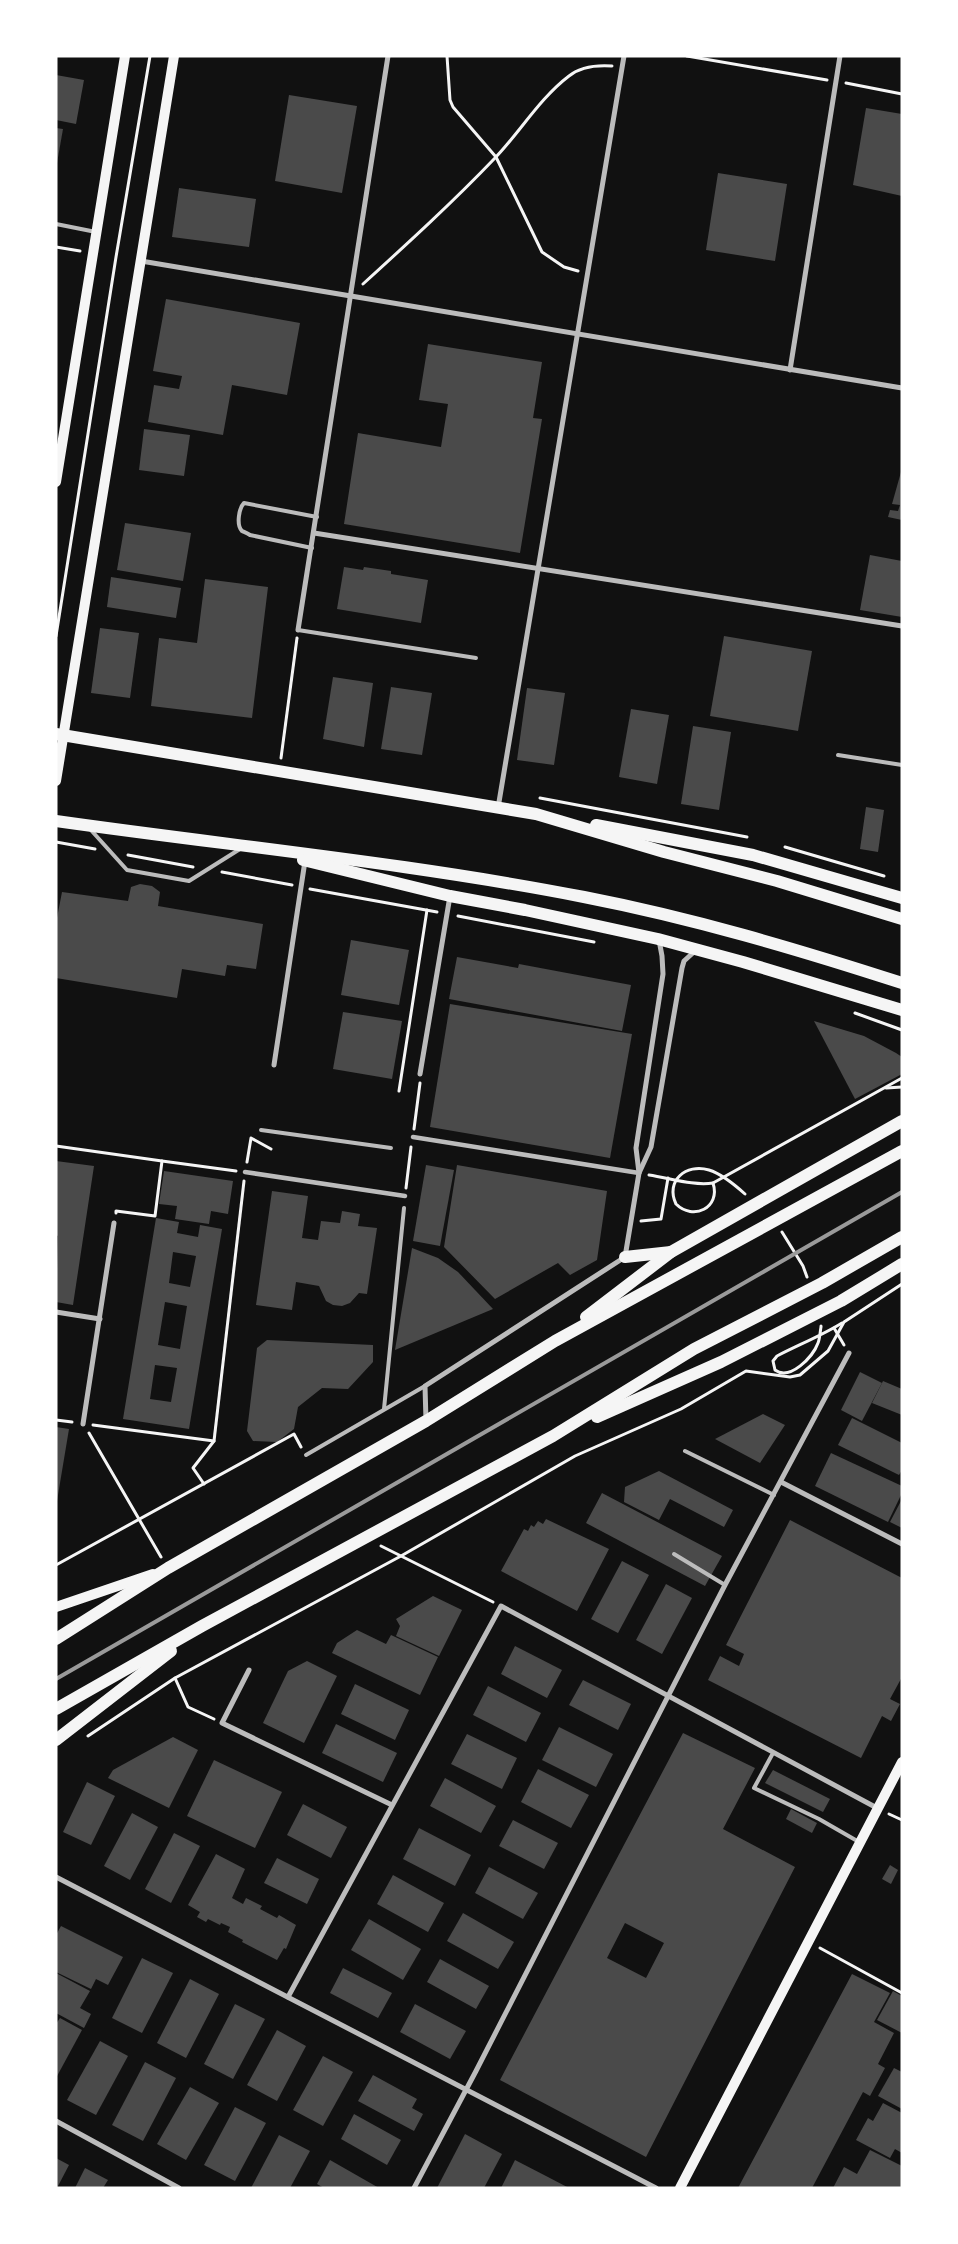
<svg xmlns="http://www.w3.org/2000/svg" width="958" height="2244" font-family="Barlow,sans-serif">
<rect width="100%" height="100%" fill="#111"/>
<!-- building -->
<g fill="#4a4a4a" fill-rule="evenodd">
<polygon points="56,75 84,80 76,124 56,120"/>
<polygon points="289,95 357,106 342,193 275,181"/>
<polygon points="866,108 902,114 902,196 853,185"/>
<polygon points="56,128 63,129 57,163 56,163"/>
<polygon points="718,173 787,184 775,261 706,250"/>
<polygon points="179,188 256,199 249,247 172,237"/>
<polygon points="166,299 300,323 287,395 232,385 223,435 148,422 154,385 179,389 182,376 153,371"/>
<polygon points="428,344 542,362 533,418 542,419 520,553 344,524 358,433 441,447 448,404 419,400"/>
<polygon points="144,429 190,435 184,476 139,470"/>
<polygon points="901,472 902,472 902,520 888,517 890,510 898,511 900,505 892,504"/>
<polygon points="125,523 191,533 183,581 117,570"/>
<polygon points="870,555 902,561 902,617 860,610"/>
<polygon points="344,567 363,570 364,567 391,571 391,574 428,580 421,623 337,609"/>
<polygon points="111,577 181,588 176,618 107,607"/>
<polygon points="205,579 268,587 252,718 151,706 159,638 197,643"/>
<polygon points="100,628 139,633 130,698 91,693"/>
<polygon points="724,636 812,651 798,731 710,716"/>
<polygon points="333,677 373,683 364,747 323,739"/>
<polygon points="391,687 432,693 422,755 381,749"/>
<polygon points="527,688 565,693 554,765 517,760"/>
<polygon points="631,709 669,715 657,784 619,777"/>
<polygon points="693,726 731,732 719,810 681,804"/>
<polygon points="866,807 884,810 878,852 860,849"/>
<polygon points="140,884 152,886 160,892 158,906 263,924 256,969 227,965 225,976 182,969 177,998 56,978 56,923 62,892 128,901 131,887"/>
<polygon points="351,940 409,950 399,1005 341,995"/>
<polygon points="457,957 518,968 519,964 631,985 622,1031 449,999"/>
<polygon points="450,1004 632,1034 610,1158 430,1127"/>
<polygon points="343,1012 402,1021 392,1079 333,1069"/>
<polygon points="814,1021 864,1036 896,1053 902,1057 902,1074 855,1099"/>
<polygon points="56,1161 94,1166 73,1305 56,1302 58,1236 56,1235"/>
<polygon points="426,1165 454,1170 440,1246 413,1241"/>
<polygon points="457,1165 607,1191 597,1260 570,1275 558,1263 495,1299 444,1247"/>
<polygon points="164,1171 233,1181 228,1214 211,1211 209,1224 175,1219 177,1206 159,1204"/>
<polygon points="272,1191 308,1196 302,1238 318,1240 321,1221 340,1223 342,1211 360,1214 358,1226 377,1228 367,1294 359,1293 350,1303 342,1306 333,1305 326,1301 319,1286 296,1282 292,1310 256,1305"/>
<path d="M156 1218 179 1222 177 1233 198 1237 200 1225 222 1229 189 1429 123 1419ZM173 1252 196 1256 190 1287 169 1283ZM165 1302 187 1306 180 1349 158 1345ZM155 1365 177 1368 171 1402 150 1399Z"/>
<polygon points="412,1248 438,1258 458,1272 493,1309 395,1350"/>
<polygon points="267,1340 373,1345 373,1362 348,1389 322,1388 298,1407 294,1429 277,1442 253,1441 247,1431 257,1348"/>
<polygon points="860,1372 882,1383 862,1421 841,1410"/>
<polygon points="883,1381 902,1389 902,1415 872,1403"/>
<polygon points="763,1414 785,1425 760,1463 715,1439"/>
<polygon points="852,1418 902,1443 902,1470 899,1475 838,1445"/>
<polygon points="56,1427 69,1429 57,1501 56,1501"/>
<polygon points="831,1453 902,1486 902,1493 888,1522 815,1486"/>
<polygon points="659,1471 733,1510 724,1527 670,1499 659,1520 624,1502 625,1487"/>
<polygon points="602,1493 722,1556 705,1586 586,1523"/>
<polygon points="902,1499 902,1528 890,1522"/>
<polygon points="546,1519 609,1549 577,1611 501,1571 524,1529 528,1531 531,1525 534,1527 538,1521 543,1524"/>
<polygon points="790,1520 902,1578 902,1677 890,1699 900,1704 891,1721 882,1716 861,1758 708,1680 720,1656 739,1666 744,1654 726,1645"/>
<polygon points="622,1561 649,1575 618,1633 591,1619"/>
<polygon points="666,1584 692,1598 662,1654 636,1640"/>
<polygon points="433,1596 462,1610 439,1656 396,1636 400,1626 396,1619"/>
<polygon points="357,1630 386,1644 391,1635 438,1657 420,1695 332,1653 337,1643"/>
<polygon points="515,1646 562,1670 547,1698 501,1674"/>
<polygon points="307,1661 337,1676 304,1743 263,1723 288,1671"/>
<polygon points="583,1680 631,1704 618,1730 569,1705"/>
<polygon points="355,1684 409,1710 395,1740 341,1714"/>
<polygon points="488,1686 541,1713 526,1742 473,1715"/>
<polygon points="336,1724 397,1753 383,1782 322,1753"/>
<polygon points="559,1727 613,1754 596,1787 542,1760"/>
<path d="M683 1733 755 1768 723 1829 795 1867 646 2157 500 2080ZM625 1923 664 1943 646 1978 607 1958Z"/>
<polygon points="467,1734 517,1758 502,1789 451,1764"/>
<polygon points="173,1737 198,1750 169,1808 108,1778 113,1770"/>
<polygon points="214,1760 282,1792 255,1848 187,1816"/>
<polygon points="538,1769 589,1795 571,1828 521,1802"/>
<polygon points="773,1770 830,1799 823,1812 765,1783"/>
<polygon points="445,1778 496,1806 481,1833 430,1806"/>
<polygon points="87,1782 115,1796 91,1845 63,1832"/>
<polygon points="303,1804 347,1827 331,1858 287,1835"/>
<polygon points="791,1809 817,1823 812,1833 786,1819"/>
<polygon points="132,1813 158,1827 130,1880 104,1866"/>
<polygon points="513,1820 558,1843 544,1869 499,1846"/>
<polygon points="419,1828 471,1855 455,1886 403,1859"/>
<polygon points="174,1833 200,1846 171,1903 145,1889"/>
<polygon points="216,1854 245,1869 232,1898 243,1904 246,1898 262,1906 260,1909 277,1918 279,1915 296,1925 286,1949 284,1948 277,1960 242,1942 243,1940 228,1932 230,1927 221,1923 220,1925 208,1919 206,1922 197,1917 200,1912 188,1905"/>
<polygon points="277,1858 319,1879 307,1904 264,1883"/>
<polygon points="890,1865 898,1870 891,1884 882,1879"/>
<polygon points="489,1867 538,1893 523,1919 475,1893"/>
<polygon points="393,1875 444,1903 428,1932 377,1904"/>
<polygon points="463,1913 514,1942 498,1969 447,1941"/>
<polygon points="369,1919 421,1949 403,1980 351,1950"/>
<polygon points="61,1926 123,1957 108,1985 96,1979 91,1989 56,1972 56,1935"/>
<polygon points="142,1958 173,1973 142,2033 112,2018"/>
<polygon points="440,1959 489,1986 476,2009 427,1982"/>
<polygon points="343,1968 392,1993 378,2018 330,1993"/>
<polygon points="56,1973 90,1991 80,2008 91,2014 84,2028 56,2013"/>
<polygon points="852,1974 890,1993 874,2022 894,2033 878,2064 885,2068 870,2096 863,2092 812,2188 738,2188"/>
<polygon points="190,1979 219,1994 186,2058 157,2043"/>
<polygon points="893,1991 902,1996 902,2033 877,2020"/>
<polygon points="235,2004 265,2019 233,2079 204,2064"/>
<polygon points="415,2004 466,2031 450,2059 400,2032"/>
<polygon points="60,2018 82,2030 56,2078 56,2024"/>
<polygon points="277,2030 306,2046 277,2101 247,2085"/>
<polygon points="100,2041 128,2056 96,2115 67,2100"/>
<polygon points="323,2056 353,2072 323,2126 293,2110"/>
<polygon points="145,2062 176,2078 143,2141 112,2125"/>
<polygon points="894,2068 902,2072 902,2109 878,2096"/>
<polygon points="373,2075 417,2099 412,2108 423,2114 414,2131 358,2101"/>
<polygon points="190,2087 219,2103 186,2160 157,2144"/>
<polygon points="883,2103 902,2113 902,2153 895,2149 890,2158 856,2140 868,2118 873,2121"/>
<polygon points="235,2107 266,2123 235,2181 204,2165"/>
<polygon points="354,2114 401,2140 387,2165 341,2139"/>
<polygon points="465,2134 502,2154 484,2188 437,2188"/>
<polygon points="279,2135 310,2151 290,2188 251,2188"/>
<polygon points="870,2150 902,2166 902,2188 833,2188 844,2167 857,2174"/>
<polygon points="56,2158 69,2165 57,2188 56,2188"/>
<polygon points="330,2160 379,2188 324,2188 317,2184"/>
<polygon points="515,2160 546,2176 569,2188 501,2188"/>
<polygon points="85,2168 108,2180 103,2188 75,2188"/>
</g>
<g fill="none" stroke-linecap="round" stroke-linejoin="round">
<!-- path -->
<g stroke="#f5f5f5" stroke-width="3">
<polyline points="447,56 450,100 453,107 496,157 542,252 564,267 578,271"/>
<polyline points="687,56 827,80"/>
<polyline points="846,83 902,94"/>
<polyline points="56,247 80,251"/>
<path d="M363 284C408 243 453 202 495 158 520 132 540 98 569 76 581 66 597 65 612 66"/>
<polyline points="56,636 116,257 150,56"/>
<polyline points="281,758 297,638"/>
<polyline points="540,798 747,837"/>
<polyline points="56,842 95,849"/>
<polyline points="785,847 884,876"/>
<polyline points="128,855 193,867"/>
<polyline points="222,872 292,885"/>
<polyline points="310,889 437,912"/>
<polyline points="458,916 594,942"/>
<polyline points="855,1013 902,1030"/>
<polyline points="886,1088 902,1087"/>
<polyline points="399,1091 427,910"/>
<polyline points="414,1129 420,1083"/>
<polyline points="56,1146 162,1161"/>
<polyline points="247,1162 251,1138 271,1149"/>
<path d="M649 1175C670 1178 693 1186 713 1183 721 1208 693 1221 676 1204 665 1181 686 1163 709 1170 722 1174 735 1185 745 1194"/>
<polyline points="713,1183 902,1078"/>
<polyline points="406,1188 411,1147"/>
<polyline points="116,1213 116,1211 155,1216 162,1161 236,1171"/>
<polyline points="641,1221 661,1219 668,1178"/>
<polyline points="782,1232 803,1266 807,1277"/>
<path d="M821 1326V1327C820 1332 820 1338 818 1343 813 1357 790 1381 775 1370L773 1361 777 1356C798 1345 821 1336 842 1323"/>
<polyline points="834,1328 844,1345"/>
<polyline points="56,1420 72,1422"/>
<polyline points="93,1425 214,1441 193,1468 204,1484"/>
<polyline points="89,1433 161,1557"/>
<polyline points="214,1441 244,1181"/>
<polyline points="381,1546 493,1602"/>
<polyline points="56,1565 294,1434 301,1447"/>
<polyline points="175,1678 188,1707 214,1719"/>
<polyline points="88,1736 175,1678 401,1556 575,1456 681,1409 746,1371 790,1377 800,1375 828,1351 844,1322 902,1284"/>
<polyline points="889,1814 902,1820"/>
<polyline points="820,1948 902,1993"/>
</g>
<!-- service -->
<g stroke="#bcbcbc" stroke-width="4">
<polyline points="56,224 96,232"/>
<path d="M312 548 250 535C247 533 244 532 242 531 236 525 239 508 244 503L317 517"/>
<polyline points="298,630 476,658"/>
<polyline points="838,755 902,765"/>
<polyline points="90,829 127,870 189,881 240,849"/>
<polyline points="261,1130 391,1148"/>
<polyline points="384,1409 404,1208"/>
<polyline points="685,1451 774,1495"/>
<polyline points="306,1455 425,1386"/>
<polyline points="674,1554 725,1585"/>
<polyline points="773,1753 754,1788 819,1819 859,1842"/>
</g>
<!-- pedestrian -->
<g stroke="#bcbcbc" stroke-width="4.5">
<polyline points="413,1137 639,1173"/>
<polyline points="245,1172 405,1196"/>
</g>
<!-- minor -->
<g stroke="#bcbcbc" stroke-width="5">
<polyline points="141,261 902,388"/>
<polyline points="790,370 840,56"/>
<polyline points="314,533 902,626"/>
<polyline points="298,630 388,56"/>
<polyline points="498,808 624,56"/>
<polyline points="274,1065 305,861"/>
<polyline points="420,1074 450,896"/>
<polyline points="639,1173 651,1147 682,968 684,961 695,951"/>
<polyline points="56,1312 100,1319"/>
<polyline points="426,1421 425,1386 625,1257 639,1173 636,1148 663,974 662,956 659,940"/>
<polyline points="83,1424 114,1223"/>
<polyline points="781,1482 902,1544"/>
<polyline points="249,1670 222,1723 392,1805"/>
<polyline points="56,1877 656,2188"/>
<polyline points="288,1997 501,1606 877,1808"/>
<polyline points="56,2121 179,2188"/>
<polyline points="414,2188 476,2071 725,1585 849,1353"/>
</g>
<!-- secondary -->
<g stroke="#f5f5f5" stroke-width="10">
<polyline points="56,482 125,56"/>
<polyline points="56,781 174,56"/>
<polyline points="56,1607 153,1574"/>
<polyline points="680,2188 902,1762"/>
</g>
<!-- primary -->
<g stroke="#f5f5f5" stroke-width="12">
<polyline points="56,734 536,814 664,852 777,881 902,919"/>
<path d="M56 821C232 846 410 863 584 897 692 918 797 949 902 983"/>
<polyline points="596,825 753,855 902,898"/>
<polyline points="303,860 450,896 525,910 658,939 743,962 902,1010"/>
<polyline points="625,1257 671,1252"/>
<polyline points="586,1317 671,1252 902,1121"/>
<polyline points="597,1417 721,1362 841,1301 902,1264"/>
<polyline points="56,1639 168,1568 426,1421 555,1341 902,1151"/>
<polyline points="56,1709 202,1626 553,1436 694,1349 822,1283 902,1237"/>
<polyline points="56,1740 171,1651"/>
</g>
<!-- rail -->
<polyline stroke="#9a9a9a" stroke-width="4" points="56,1679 902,1192"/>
</g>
<!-- border -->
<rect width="958" height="2244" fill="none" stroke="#ffffff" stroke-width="115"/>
</svg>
